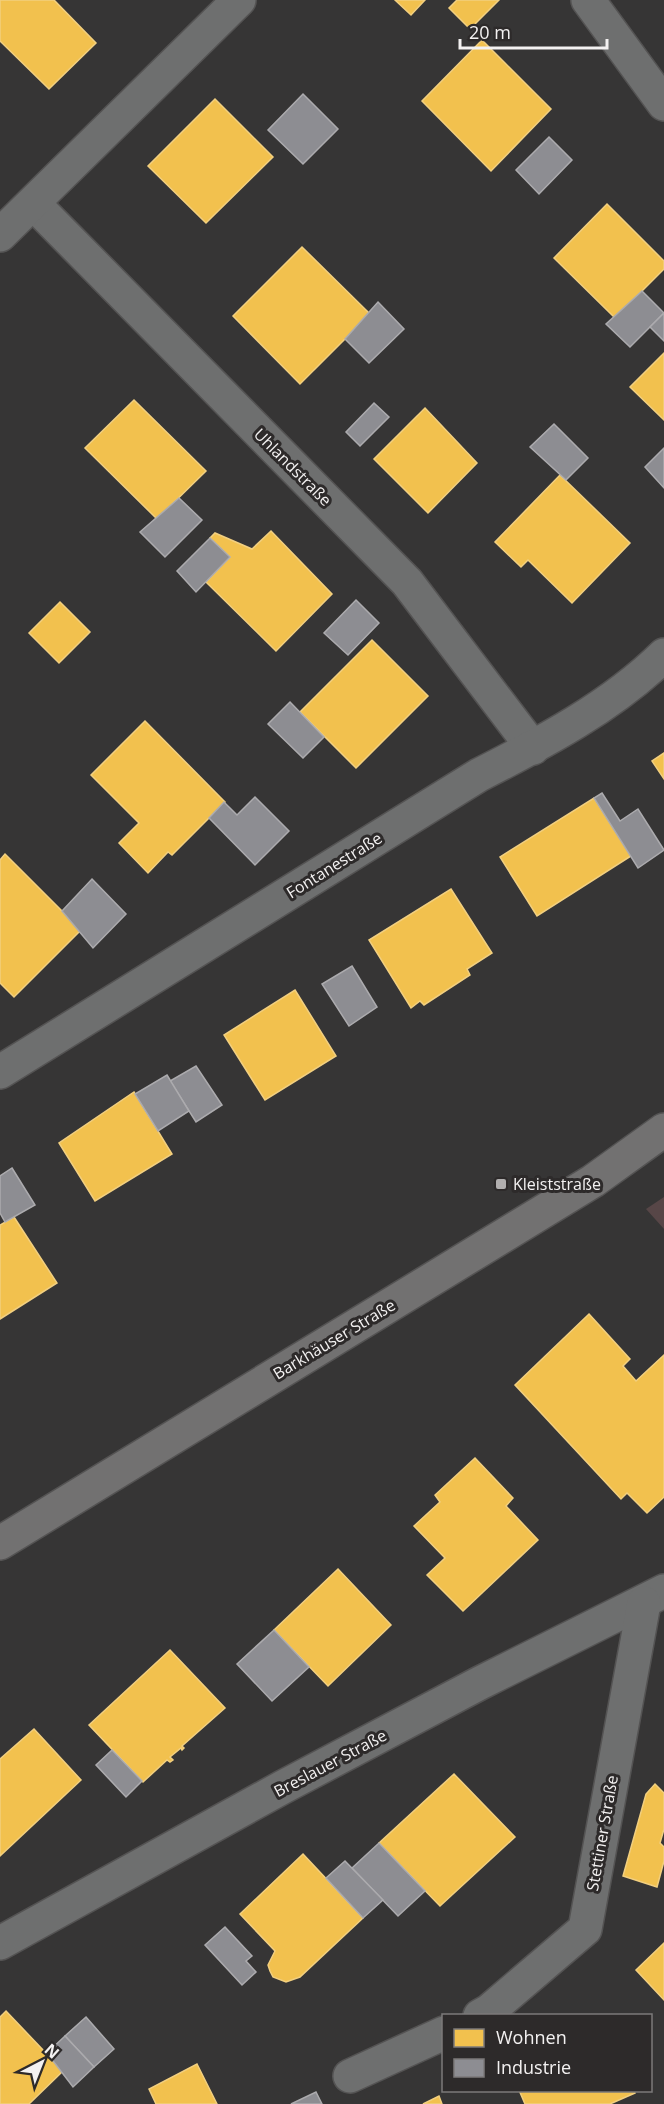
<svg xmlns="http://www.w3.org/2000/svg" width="664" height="2104" font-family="'Open Sans',sans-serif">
<rect width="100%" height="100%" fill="#363535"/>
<!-- green -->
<polygon fill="#574647" points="664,1197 664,1229 646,1209"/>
<!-- homes -->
<g fill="#f2c14e" stroke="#f2cf7f" stroke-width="1.5">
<polygon points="0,0 54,0 96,43 49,89 0,41"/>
<polygon points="395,0 425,0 411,15"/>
<polygon points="457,0 499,0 470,29 449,8"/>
<polygon points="482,40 551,109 491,171 422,101"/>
<polygon points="215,99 273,157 206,223 148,166"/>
<polygon points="607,204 664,261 664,269 615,318 554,258"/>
<polygon points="302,247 370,314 300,384 233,316"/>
<polygon points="664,353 664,420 630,387"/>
<polygon points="134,400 206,471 157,519 85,448"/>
<polygon points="425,408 477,463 428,513 374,459"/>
<polygon points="560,475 630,543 572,603 528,560 521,567 495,542"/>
<polygon points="271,531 332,594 276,651 206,582 230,557 210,538 215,533 252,549"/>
<polygon points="60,602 90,632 59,663 29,633"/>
<polygon points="372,640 428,696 356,768 300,712"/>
<polygon points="145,721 225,802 172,855 168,852 148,873 119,843 139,823 91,775"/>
<polygon points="664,753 664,779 652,761"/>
<polygon points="594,798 631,856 537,916 500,857"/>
<polygon points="5,854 81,930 14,997 0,983 0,860"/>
<polygon points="451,889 492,953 467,969 470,975 424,1005 420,1001 411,1008 369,940"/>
<polygon points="295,990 336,1056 265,1100 224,1035"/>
<polygon points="134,1092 172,1154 95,1201 59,1143"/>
<polygon points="14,1217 57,1283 0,1319 0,1225"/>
<polygon points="589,1314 630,1359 623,1366 636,1381 664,1355 664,1497 647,1513 627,1493 621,1499 515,1385"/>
<polygon points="475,1458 513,1498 506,1506 538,1540 463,1611 427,1575 445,1558 414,1526 440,1502 435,1495"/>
<polygon points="338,1569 391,1625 328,1686 274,1630"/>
<polygon points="170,1650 225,1708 182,1746 184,1748 182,1750 181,1748 170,1757 173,1760 170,1762 167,1760 143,1782 89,1725"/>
<polygon points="34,1729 81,1780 0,1856 0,1759"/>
<polygon points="454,1774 515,1837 440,1906 379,1843"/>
<polygon points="655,1784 664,1793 664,1829 660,1843 664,1847 664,1861 657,1887 623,1876 646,1794"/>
<polygon points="303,1854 363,1918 300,1977 286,1982 273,1977 270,1971 268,1965 275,1951 240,1914"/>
<polygon points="664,1943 664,2000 636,1970"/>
<polygon points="6,2011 63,2071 29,2104 0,2104 0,2017"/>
<polygon points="197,2064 217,2104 156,2104 149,2089"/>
<polygon points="519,2090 634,2090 635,2093 610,2104 525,2104"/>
<polygon points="439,2096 442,2104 423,2104"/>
</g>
<!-- industry -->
<g fill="#8d8d92" stroke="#acabae" stroke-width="1.5">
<polygon points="303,94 338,129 303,164 268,130"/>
<polygon points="549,137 572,160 539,194 516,170"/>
<polygon points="642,291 664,313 630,347 606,324"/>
<polygon points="378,302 404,329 369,363 345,339"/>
<polygon points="664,313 664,341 650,327"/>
<polygon points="374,403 389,417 360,446 346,432"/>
<polygon points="554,424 588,458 566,480 530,447"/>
<polygon points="664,448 664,488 645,467"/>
<polygon points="179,498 202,520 165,557 140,532"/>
<polygon points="210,538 230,557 196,592 177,571"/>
<polygon points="356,600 379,623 348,655 324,633"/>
<polygon points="290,702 324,737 303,758 268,724"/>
<polygon points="602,793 620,821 638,809 664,850 638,868 594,798"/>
<polygon points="255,797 289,831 255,865 209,818 224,802 237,815"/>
<polygon points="92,879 126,914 93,948 62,911"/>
<polygon points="352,966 377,1007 349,1026 322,984"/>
<polygon points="196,1066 222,1105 196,1122 170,1081"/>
<polygon points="167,1075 189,1111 158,1131 135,1094"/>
<polygon points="12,1168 35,1205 5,1222 0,1213 0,1176"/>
<polygon points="274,1630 309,1667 272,1701 237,1664"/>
<polygon points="112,1750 142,1781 126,1797 96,1765"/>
<polygon points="379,1843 425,1891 398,1916 352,1868"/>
<polygon points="345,1861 383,1900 363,1918 326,1878"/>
<polygon points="225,1927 252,1956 246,1961 256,1972 242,1985 205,1945"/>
<polygon points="86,2017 114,2049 94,2067 65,2036"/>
<polygon points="65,2036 94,2067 73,2087 47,2053"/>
<polygon points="316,2092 322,2104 291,2104"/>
</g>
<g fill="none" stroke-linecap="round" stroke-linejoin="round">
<defs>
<g id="street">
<polyline points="588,0 664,104"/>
<polyline points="34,204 407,582 533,748"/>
<polyline points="0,235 239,0"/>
<path d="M0 1072 479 775C544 742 612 706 664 655"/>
<polyline points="0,1943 283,1787 480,1683 664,1591"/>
<polyline points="480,2016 489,2011 585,1929 644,1603"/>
<polyline points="350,2076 444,2033"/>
</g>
<polyline id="secondary" points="0,1543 593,1181 664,1130"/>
</defs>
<!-- street casing -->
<use href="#street" stroke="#545353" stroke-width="36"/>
<!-- secondary casing -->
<use href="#secondary" stroke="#545353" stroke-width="36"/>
<!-- street -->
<use href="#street" stroke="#6e6f6f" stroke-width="33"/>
<!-- secondary -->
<use href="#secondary" stroke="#727171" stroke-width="33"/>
</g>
<!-- markers -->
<rect fill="#b1afaf" stroke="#2d2a2a" stroke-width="2" x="495" y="1178" width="12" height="12" rx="3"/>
<g text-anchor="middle" stroke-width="6" stroke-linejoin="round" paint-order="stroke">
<!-- street labels -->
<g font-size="16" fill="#f3f1f1" stroke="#2d2a2a">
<text transform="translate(293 467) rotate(45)" y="6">Uhlandstraße</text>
<text transform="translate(334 865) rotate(-32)" y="6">Fontanestraße</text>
<text transform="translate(334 1339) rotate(-31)" y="6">Barkhäuser Straße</text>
<text transform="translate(330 1763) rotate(-28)" y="6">Breslauer Straße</text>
<text transform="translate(602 1833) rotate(-80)" y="6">Stettiner Straße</text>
</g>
<!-- poi labels -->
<g font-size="16" fill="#f3f1f1" stroke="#2d2a2a" text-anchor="start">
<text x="513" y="1190">Kleiststraße</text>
</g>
</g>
<!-- legend -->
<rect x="442" y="2014" width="210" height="78" fill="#2d2a2a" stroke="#7c7a7a" stroke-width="1.5"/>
<rect x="454" y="2029" width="30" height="18" fill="#f2c14e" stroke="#7c7a7a" stroke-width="1.5"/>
<text x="496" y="2044" font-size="18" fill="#f3f1f1">Wohnen</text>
<rect x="454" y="2059" width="30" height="18" fill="#8d8d92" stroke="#7c7a7a" stroke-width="1.5"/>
<text x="496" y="2074" font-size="18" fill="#f3f1f1">Industrie</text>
<!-- north arrow -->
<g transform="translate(42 2062) rotate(42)" stroke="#2d2a2a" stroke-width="4.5" paint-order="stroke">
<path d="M0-4.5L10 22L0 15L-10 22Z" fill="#f3f1f1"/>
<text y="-9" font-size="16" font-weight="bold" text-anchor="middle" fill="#f3f1f1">N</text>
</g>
<!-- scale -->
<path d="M460 39v9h147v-9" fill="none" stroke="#f3f1f1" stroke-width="3"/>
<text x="469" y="39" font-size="18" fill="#f3f1f1" stroke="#2d2a2a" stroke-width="4.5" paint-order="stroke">20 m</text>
</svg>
